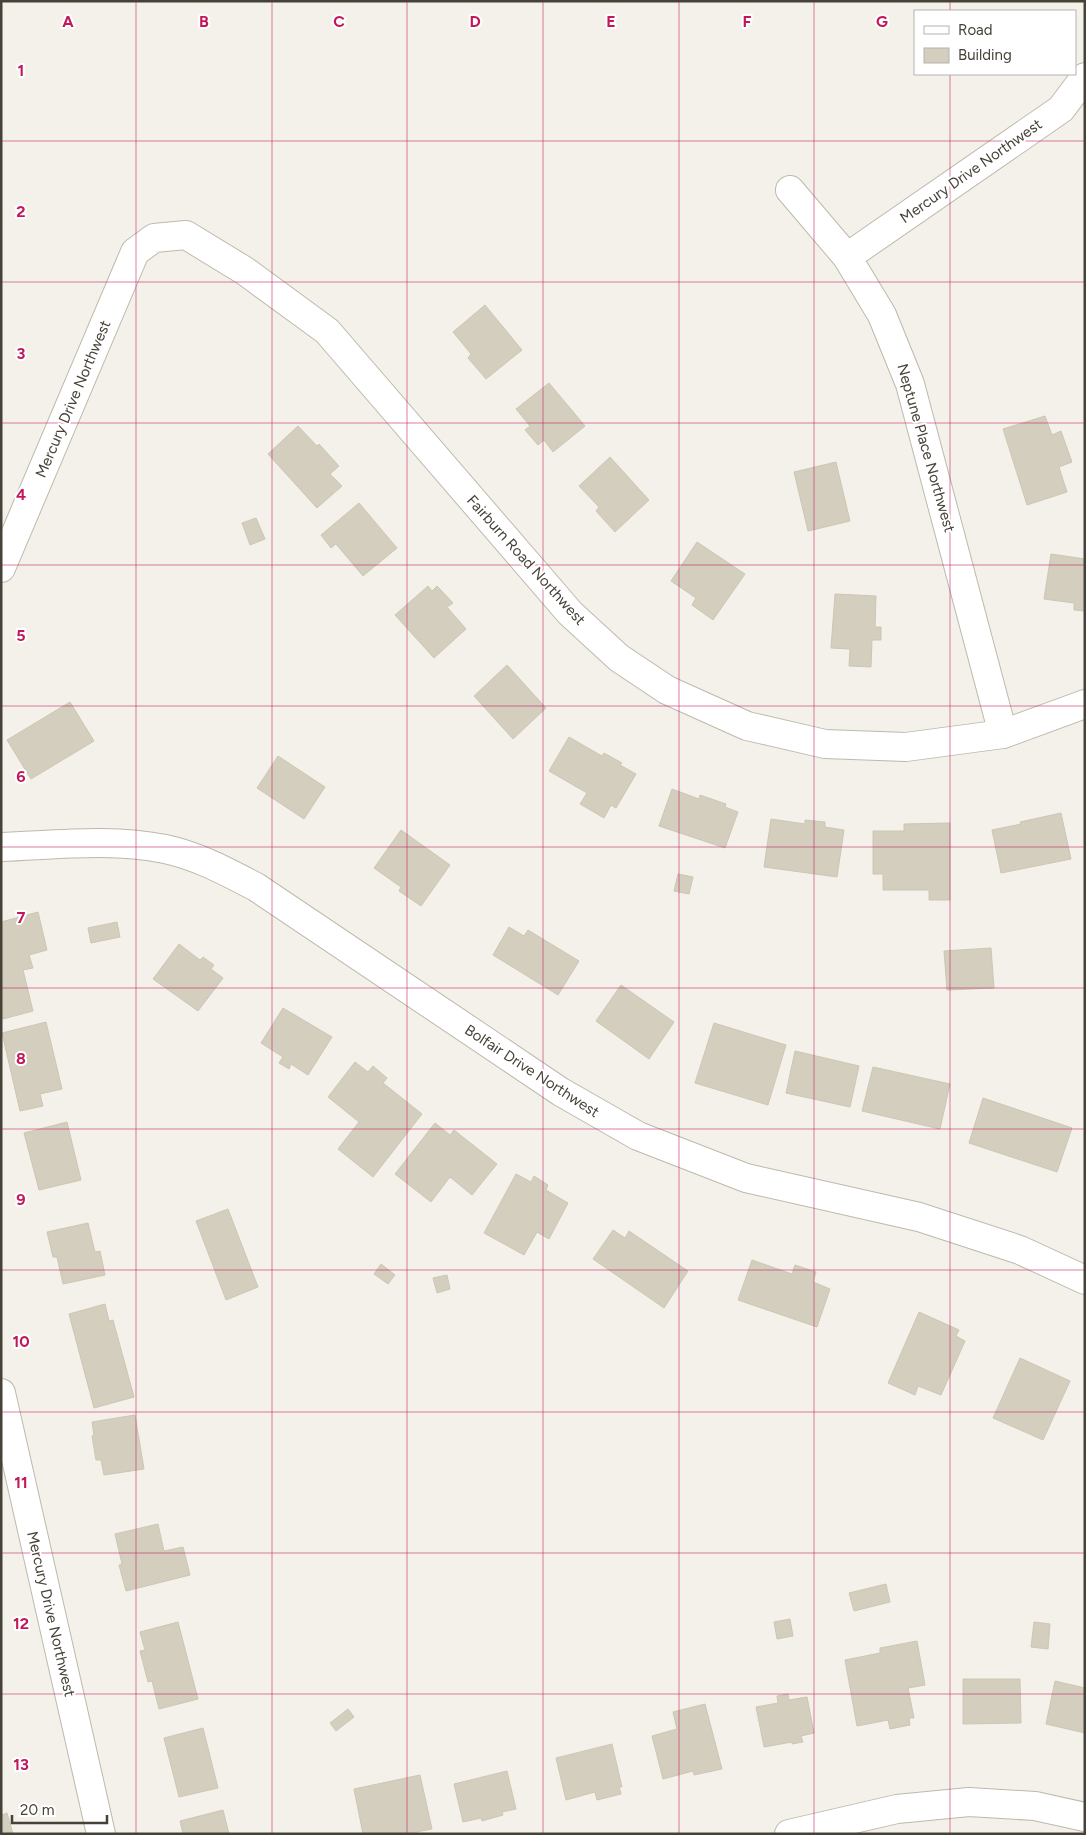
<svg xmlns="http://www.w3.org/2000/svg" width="1086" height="1835" font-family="Figtree,sans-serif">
<rect width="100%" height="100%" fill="#f3f1e9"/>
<!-- building -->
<g fill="#d4cebf" stroke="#cec6b3">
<polygon points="485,305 522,350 486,379 468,358 471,354 453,332"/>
<polygon points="549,383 585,426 553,452 544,440 538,445 525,430 530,426 516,409"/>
<polygon points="1045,416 1052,435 1061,431 1072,462 1059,467 1067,492 1027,505 1003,429"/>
<polygon points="298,426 317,446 319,444 339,466 330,474 342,486 317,508 268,454"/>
<polygon points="610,457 649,500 615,532 596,511 599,507 579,486"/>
<polygon points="836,462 850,521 808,531 794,472"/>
<polygon points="359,503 397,548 363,576 336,544 331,548 321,535"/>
<polygon points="256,518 265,539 250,545 242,523"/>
<polygon points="697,542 745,574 713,620 692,605 696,598 671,581"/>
<polygon points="1051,554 1085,559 1085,611 1074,610 1074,603 1044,599"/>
<polygon points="428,586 432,591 437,586 453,603 447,607 466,629 434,658 395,615"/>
<polygon points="835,594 876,596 875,627 881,627 881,640 872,640 871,667 849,666 850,649 831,648"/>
<polygon points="507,665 546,708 513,739 474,696"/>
<polygon points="70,702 94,741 31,779 7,740"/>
<polygon points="569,737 602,756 604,753 622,763 620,765 636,774 616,808 611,805 604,818 580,804 587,793 549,771"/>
<polygon points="278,756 325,787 304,819 257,788"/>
<polygon points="672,789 699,799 700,795 726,804 725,807 738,812 725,848 659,826"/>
<polygon points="1061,813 1071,859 1001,873 992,830 1021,824 1020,822"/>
<polygon points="771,819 805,824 805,820 825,822 825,827 844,830 837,877 764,867"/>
<polygon points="950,823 950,900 929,900 929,890 883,890 883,874 873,874 873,831 904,831 904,824"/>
<polygon points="401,830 450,865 421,906 399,891 401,887 374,868"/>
<polygon points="678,874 693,877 689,894 674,891"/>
<polygon points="38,912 47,950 29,955 33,968 23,970 33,1011 3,1019 1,1011 1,922"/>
<polygon points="117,922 120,937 91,943 88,928"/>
<polygon points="509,927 524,936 528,930 579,961 558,995 493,955"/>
<polygon points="179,944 200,960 203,957 214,965 211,969 223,978 198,1011 153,979"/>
<polygon points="991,948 994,988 947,990 944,951"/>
<polygon points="621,985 674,1022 649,1059 596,1021"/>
<polygon points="283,1008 332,1037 308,1075 291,1064 289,1069 279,1063 283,1057 261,1043"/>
<polygon points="46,1022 62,1089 40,1094 43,1106 20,1111 2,1033"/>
<polygon points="714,1023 786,1045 768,1105 695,1083"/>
<polygon points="795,1051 859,1066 850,1107 786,1093"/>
<polygon points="355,1062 368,1072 373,1066 387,1078 383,1083 422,1114 373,1177 338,1149 359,1122 328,1097"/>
<polygon points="873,1067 950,1084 940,1129 862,1111"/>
<polygon points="983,1098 1072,1128 1057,1172 969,1143"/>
<polygon points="67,1122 81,1180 39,1190 24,1133"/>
<polygon points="435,1123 450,1135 454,1130 497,1164 472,1195 450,1177 431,1202 395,1174"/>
<polygon points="516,1174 531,1182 534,1176 548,1185 546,1190 568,1203 549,1239 537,1232 524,1255 484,1233"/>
<polygon points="228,1209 258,1287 226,1300 196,1221"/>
<polygon points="88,1223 95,1252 100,1251 105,1275 63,1284 57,1257 53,1257 47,1232"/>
<polygon points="613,1230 625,1238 629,1231 688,1271 664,1308 593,1259"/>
<polygon points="752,1260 792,1274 795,1265 816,1272 813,1282 830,1289 817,1327 738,1300"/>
<polygon points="381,1264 395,1275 388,1284 374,1274"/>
<polygon points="447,1275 450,1289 437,1293 433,1278"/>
<polygon points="105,1304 109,1321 113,1320 134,1397 94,1408 69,1314"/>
<polygon points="919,1312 959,1330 956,1336 965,1341 941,1395 918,1386 915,1395 888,1383"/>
<polygon points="1020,1358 1070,1381 1043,1440 993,1418"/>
<polygon points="135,1415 144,1469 104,1475 101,1460 96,1460 92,1436 94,1435 92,1422"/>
<polygon points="158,1524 164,1551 183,1547 190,1575 126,1591 119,1565 122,1564 115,1534"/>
<polygon points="886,1584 890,1602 854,1611 849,1593"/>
<polygon points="790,1619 793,1636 777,1639 774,1622"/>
<polygon points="178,1622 198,1699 159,1709 152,1681 148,1682 140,1651 145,1650 140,1632"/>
<polygon points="1034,1622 1050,1624 1048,1649 1031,1647"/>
<polygon points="917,1641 925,1685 908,1688 914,1718 909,1718 910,1725 890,1729 888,1720 857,1726 845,1660 880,1653 880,1648"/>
<polygon points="963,1679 1020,1679 1021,1723 963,1724"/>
<polygon points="1055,1681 1085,1688 1085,1733 1046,1724"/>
<polygon points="788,1694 789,1700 807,1697 814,1733 801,1736 803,1742 792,1744 792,1742 764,1747 756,1707 778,1703 777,1696"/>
<polygon points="705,1704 722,1769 694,1775 693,1771 663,1779 652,1736 677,1729 673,1712"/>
<polygon points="348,1709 354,1717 336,1731 330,1723"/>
<polygon points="203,1728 218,1788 179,1797 164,1738"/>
<polygon points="612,1744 622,1787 619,1787 621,1794 597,1800 595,1792 566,1800 556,1758"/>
<polygon points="507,1771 516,1809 502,1812 503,1815 482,1821 481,1818 463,1822 454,1784"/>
<polygon points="420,1775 432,1829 416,1832 417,1834 363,1834 354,1789"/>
<polygon points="1,1810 2,1815 7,1813 13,1834 1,1834"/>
<polygon points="223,1810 229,1834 183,1834 180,1821"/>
</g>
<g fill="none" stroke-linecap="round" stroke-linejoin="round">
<defs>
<g id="minor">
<polyline points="790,190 847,257 882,315 910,384 1003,734"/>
<polyline points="847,257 1061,109 1085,77"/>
<polyline points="1,568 135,252 154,238 186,235 245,271 327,331 570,613 619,658 667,690 747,726 825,744 906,747 1003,734 1085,704"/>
<path d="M1 847C56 845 111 838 165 849 198 856 227 872 256 887L561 1092 638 1136 746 1178 919 1217 1020 1250 1085 1280"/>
<polyline points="1,1393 101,1834"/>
<polyline points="789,1834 897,1809 969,1802 1035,1806 1085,1817"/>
</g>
</defs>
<!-- minor casing -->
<use href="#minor" stroke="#beb9ac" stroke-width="30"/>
<!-- minor -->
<use href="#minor" stroke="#fff" stroke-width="28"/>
</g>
<!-- grid -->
<path fill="none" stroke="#c2185b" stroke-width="1" stroke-opacity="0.55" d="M136 1V1834M272 1V1834M407 1V1834M543 1V1834M679 1V1834M814 1V1834M950 1V11M950 74V1834M1 141H1085M1 282H1085M1 423H1085M1 565H1085M1 706H1085M1 847H1085M1 988H1085M1 1129H1085M1 1270H1085M1 1412H1085M1 1553H1085M1 1694H1085"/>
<g text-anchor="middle" stroke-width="4" stroke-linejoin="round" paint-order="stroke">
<!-- street labels -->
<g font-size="15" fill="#464238" stroke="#fff">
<text transform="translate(971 171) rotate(-35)" y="5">Mercury Drive Northwest</text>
<text transform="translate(73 399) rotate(-67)" y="5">Mercury Drive Northwest</text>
<text transform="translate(926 448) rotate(74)" y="5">Neptune Place Northwest</text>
<text transform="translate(526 560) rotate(48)" y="5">Fairburn Road Northwest</text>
<text transform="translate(532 1071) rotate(33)" y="5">Bolfair Drive Northwest</text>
<text transform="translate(51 1614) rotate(77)" y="5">Mercury Drive Northwest</text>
</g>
</g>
<g font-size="16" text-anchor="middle" font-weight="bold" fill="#c2185b" stroke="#fff" stroke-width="4" stroke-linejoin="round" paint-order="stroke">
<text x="68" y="27">A</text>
<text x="204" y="27">B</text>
<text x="339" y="27">C</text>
<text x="475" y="27">D</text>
<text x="611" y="27">E</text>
<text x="747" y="27">F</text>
<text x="882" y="27">G</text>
<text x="21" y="76">1</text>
<text x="21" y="217">2</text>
<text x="21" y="359">3</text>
<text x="21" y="500">4</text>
<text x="21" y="641">5</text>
<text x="21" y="782">6</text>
<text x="21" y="923">7</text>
<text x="21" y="1064">8</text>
<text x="21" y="1205">9</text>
<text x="21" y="1347">10</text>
<text x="21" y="1488">11</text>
<text x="21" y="1629">12</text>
<text x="21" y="1770">13</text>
</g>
<!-- border -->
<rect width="1086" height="1835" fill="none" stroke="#464238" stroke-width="5"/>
<!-- legend -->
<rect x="914" y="10" width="162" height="65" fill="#ffffff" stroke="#b5b3af"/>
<rect x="924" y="26" width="25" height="8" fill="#ffffff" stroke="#b5b3af"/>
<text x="958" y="35" font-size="15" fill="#464238">Road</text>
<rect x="924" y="48" width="25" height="15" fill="#d4cebf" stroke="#b5b3af"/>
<text x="958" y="60" font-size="15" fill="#464238">Building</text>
<!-- scale -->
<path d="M12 1815v8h95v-8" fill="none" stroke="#464238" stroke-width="2.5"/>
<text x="20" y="1815" font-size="15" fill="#464238" stroke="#ffffff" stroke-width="4" paint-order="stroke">20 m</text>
</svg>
